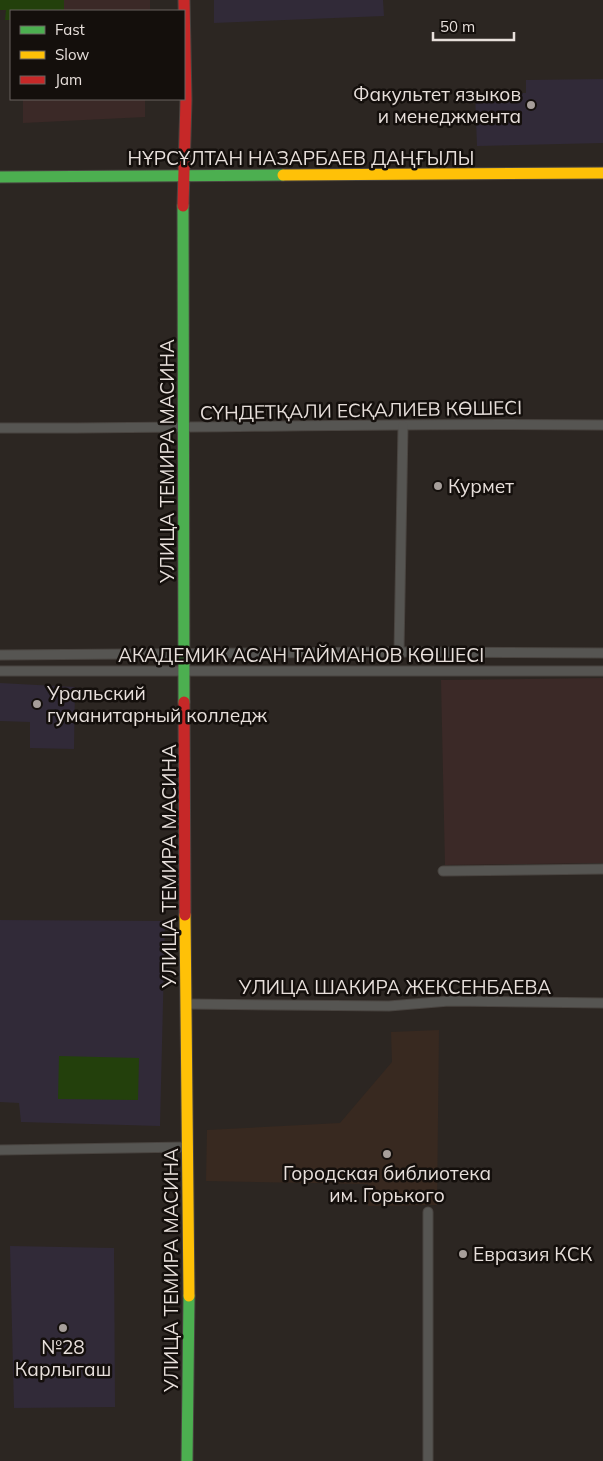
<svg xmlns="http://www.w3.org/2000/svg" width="603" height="1461" font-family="Mulish,sans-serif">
<rect width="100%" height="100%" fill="#2c2622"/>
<!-- commercial -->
<g fill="#3b2927">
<polygon points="0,0 150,0 150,11 22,11 0,10"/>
<polygon points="23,99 145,99 145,117 23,123"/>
<polygon points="603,678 603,863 445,865 441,680"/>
</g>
<!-- built -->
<polygon fill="#382920" points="439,1030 437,1205 368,1206 368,1184 206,1181 207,1130 340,1123 392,1062 391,1032"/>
<!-- education -->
<g fill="#312a38">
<polygon points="214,0 383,0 384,16 214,23"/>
<polygon points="603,79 603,143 477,146 475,93 526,93 526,80"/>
<polygon points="0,683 75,687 74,749 30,748 30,722 0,721"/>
<polygon points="0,920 165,921 160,1126 21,1122 19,1103 0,1102"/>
<polygon points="10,1246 114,1248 115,1407 14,1408"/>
</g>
<!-- green -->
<g fill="#23400c">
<polygon points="0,0 64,0 64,11 11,11 11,20 5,20 6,10 0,10"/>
<polygon points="59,1056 139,1058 138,1100 58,1099"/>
</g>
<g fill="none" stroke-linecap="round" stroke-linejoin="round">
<defs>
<g id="street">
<path d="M0 428C201 429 402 422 603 425"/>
<polyline points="399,652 403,426"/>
<polyline points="0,655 399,652 603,653"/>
<polyline points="0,671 603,671"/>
<polyline points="443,871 603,869"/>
<polyline points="187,1004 389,1006 449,1001 603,1003"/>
<polyline points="0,1150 188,1147"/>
<polyline points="428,1212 428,1461"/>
</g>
<g id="fast">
<polyline points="0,177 283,175"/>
<polyline points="183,206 184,702"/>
<polyline points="187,1461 189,1296"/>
</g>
<g id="slow">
<polyline points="283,175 603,173"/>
<polyline points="185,915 189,1296"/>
</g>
<g id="jam">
<polyline points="183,206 186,100 184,0"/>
<polyline points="184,702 185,915"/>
</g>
</defs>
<!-- street casing -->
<use href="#street" stroke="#494440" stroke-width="11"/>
<!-- fast casing -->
<use href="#fast" stroke="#494440" stroke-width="13"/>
<!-- slow casing -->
<use href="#slow" stroke="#494440" stroke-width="13"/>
<!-- jam casing -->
<use href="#jam" stroke="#494440" stroke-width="13"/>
<!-- street -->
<use href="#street" stroke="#565552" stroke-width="9"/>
<!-- fast -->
<use href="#fast" stroke="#4caf50" stroke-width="11"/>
<!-- slow -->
<use href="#slow" stroke="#ffc107" stroke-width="11"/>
<!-- jam -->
<use href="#jam" stroke="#c62828" stroke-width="11"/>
</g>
<!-- markers -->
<g fill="#a69e9a" stroke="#140f0c" stroke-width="2">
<circle cx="531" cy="105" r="5"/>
<circle cx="438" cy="486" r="5"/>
<circle cx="37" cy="704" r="5"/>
<circle cx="387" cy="1154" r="5"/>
<circle cx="463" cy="1254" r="5"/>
<circle cx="63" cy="1328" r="5"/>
</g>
<g text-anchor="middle" stroke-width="5" stroke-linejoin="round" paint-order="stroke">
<!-- poi labels -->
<g font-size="19" fill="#e7dfdb" stroke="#140f0c" text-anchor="start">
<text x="521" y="101" text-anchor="end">Факультет языков<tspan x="521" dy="22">и менеджмента</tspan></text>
<text x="448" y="493">Курмет</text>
<text x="47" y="700">Уральский<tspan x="47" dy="22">гуманитарный колледж</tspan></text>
<text x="387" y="1180" text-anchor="middle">Городская библиотека<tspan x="387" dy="22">им. Горького</tspan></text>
<text x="473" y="1261">Евразия КСК</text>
<text x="63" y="1354" text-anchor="middle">№28<tspan x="63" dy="22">Карлыгаш</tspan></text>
</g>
<!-- street labels -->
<g font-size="19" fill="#e7dfdb" stroke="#140f0c">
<text x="301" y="165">НҰРСҰЛТАН НАЗАРБАЕВ ДАҢҒЫЛЫ</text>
<text transform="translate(361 410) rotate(-1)" y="7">СҮНДЕТҚАЛИ ЕСҚАЛИЕВ КӨШЕСІ</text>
<text transform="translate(167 461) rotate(-90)" y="7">УЛИЦА ТЕМИРА МАСИНА</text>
<text x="301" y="662">АКАДЕМИК АСАН ТАЙМАНОВ КӨШЕСІ</text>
<text transform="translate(169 866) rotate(-90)" y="7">УЛИЦА ТЕМИРА МАСИНА</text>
<text x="395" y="994">УЛИЦА ШАКИРА ЖЕКСЕНБАЕВА</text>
<text transform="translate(171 1270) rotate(-90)" y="7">УЛИЦА ТЕМИРА МАСИНА</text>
</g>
</g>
<!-- legend -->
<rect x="10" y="10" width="175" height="90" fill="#140f0c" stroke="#68625f"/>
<rect x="20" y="26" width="25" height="8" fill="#4caf50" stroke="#68625f"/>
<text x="55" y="35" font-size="15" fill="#e7dfdb">Fast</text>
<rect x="20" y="51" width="25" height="8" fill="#ffc107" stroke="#68625f"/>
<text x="55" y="60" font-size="15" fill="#e7dfdb">Slow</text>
<rect x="20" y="76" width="25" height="8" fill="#c62828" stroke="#68625f"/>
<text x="55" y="85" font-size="15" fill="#e7dfdb">Jam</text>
<!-- scale -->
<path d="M433 32v8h81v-8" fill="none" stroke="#e7dfdb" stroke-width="2.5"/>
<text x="440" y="32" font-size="15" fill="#e7dfdb" stroke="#140f0c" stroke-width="4" paint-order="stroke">50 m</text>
</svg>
